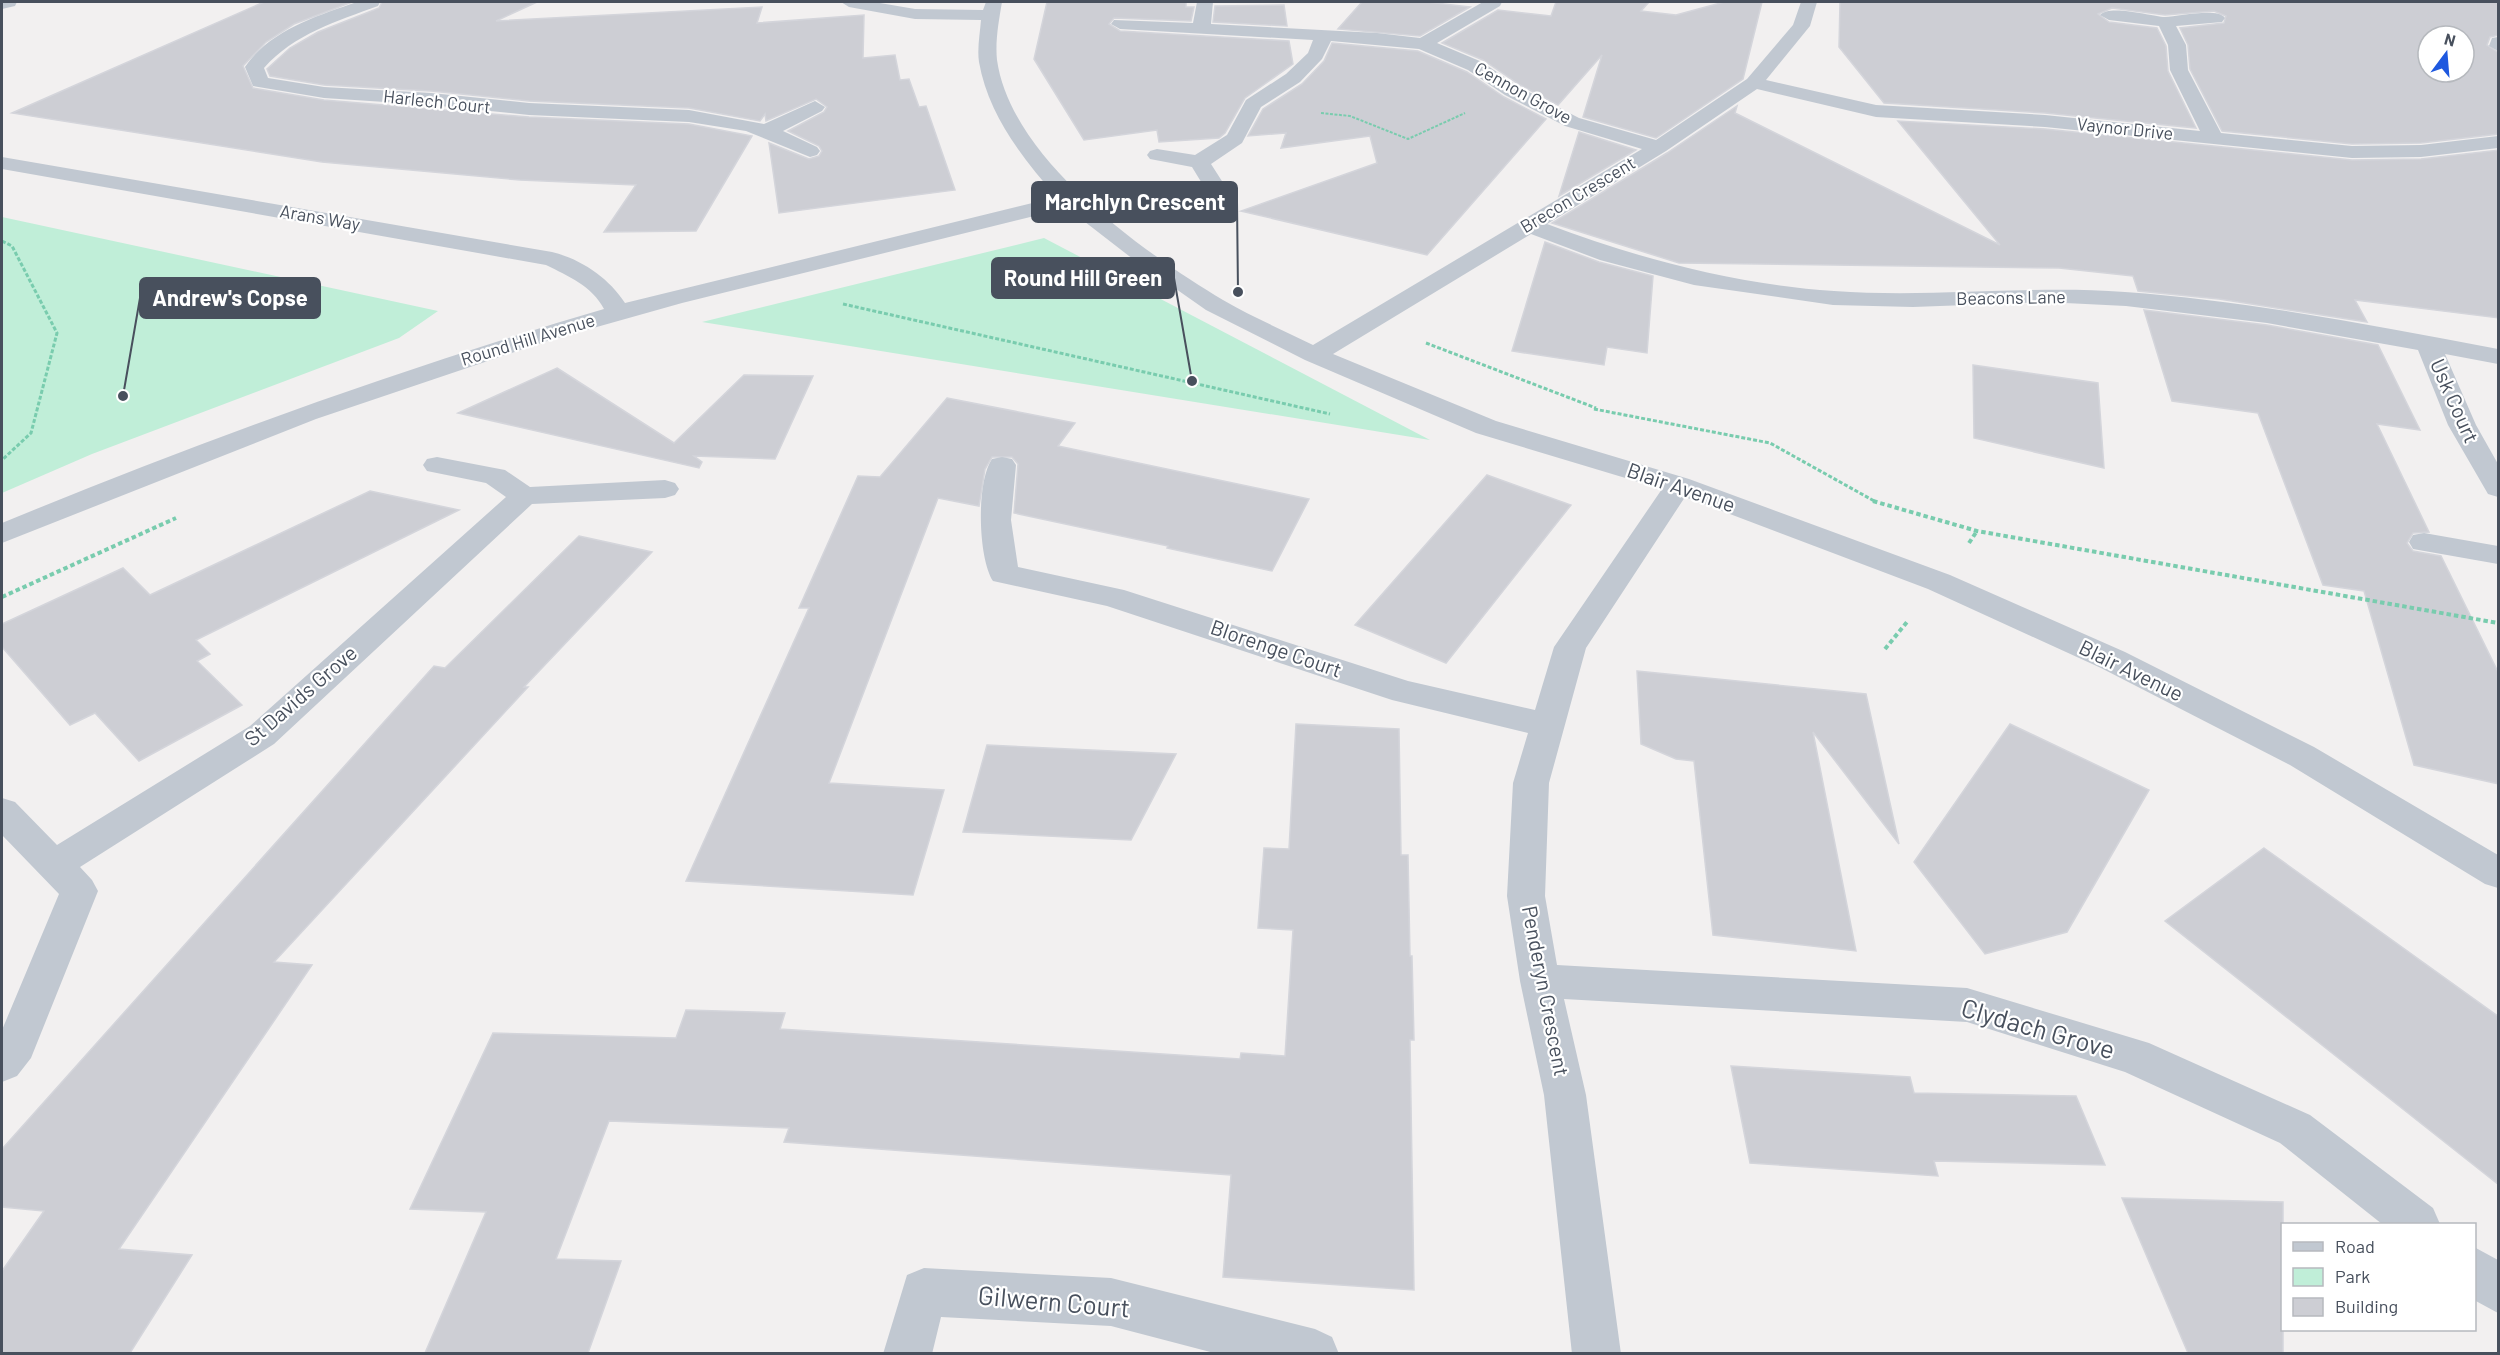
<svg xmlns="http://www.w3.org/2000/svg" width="2500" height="1355" font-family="Barlow,sans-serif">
<rect width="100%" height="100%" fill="#f2f0f0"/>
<!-- green -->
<g fill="#c0eed8">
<polygon points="2,217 438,311 399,338 92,454 2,493"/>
<polygon points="1044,238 1430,440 702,322"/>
</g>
<!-- building -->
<g fill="#cdced4" stroke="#d4d5db" stroke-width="1.5" fill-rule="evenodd">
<polygon points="264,2 352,2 294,24 266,42 243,66 253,88 324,100 529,117 689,124 752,136 696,231 604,232 636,185 520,180 322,162 12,113"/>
<polygon points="382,2 537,2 496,21 762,7 757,23 864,15 863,58 895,55 900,80 909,79 919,107 926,106 955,190 779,213 769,143 809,159 819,156 822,151 819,146 788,131 824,112 827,107 816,99 766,121 765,114 760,121 689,108 529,101 431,91 324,85 270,76 267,69 290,48 318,32 379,8"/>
<polygon points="1047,2 1186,2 1186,7 1194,7 1191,21 1114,18 1109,24 1120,31 1289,41 1293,64 1245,98 1225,133 1219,138 1159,142 1157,130 1084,140 1034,59"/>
<polygon points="1362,2 1427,2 1470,7 1420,36 1338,29"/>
<polygon points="1556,2 1649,2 1641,11 1676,15 1724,2 1762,2 1743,79 1656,138 1583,117 1602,55 1558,105 1520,85 1483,60 1442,43 1498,10 1551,16"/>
<path d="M1840 2H2499V35L2490 37 2487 45 2499 53V134L2421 143 2352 144 2222 131 2190 69 2188 45 2180 28 2224 23 2226 16 2214 11 2165 15 2112 8 2098 14 2109 22 2157 28 2166 46 2168 71 2196 128 2045 113 1884 103 1839 47ZM2428 36H2464V72H2428Z"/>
<polygon points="1284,5 1287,26 1213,22 1215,6"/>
<polygon points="1332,43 1418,51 1467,72 1504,97 1546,119 1427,255 1241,211 1377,163 1370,136 1281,148 1286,133 1248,136 1263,109 1302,84 1324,61"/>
<polygon points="1737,106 1735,113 2000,245 1898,121 2045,129 2352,160 2421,159 2499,150 2499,318 2355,300 2367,322 2219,299 2138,291 2133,276 2059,268 1679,263 1552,223 1667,153"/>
<polygon points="1579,132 1636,150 1559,196"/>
<polygon points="1545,242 1599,262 1653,276 1647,353 1607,347 1604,365 1512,351"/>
<polygon points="2144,310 2267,325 2378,345 2420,430 2377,424 2429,532 2413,533 2407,543 2413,551 2441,556 2499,674 2499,784 2414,765 2364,591 2323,585 2258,413 2172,401"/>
<polygon points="1973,365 2098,383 2104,468 1974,438"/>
<polygon points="557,368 674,443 744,375 813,376 775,459 694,456 702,462 699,468 458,413"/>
<polygon points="947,398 1075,423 1058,446 1309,499 1272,571 1167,548 1168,546 1014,513 1018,464 1012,457 992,457 985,469 979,506 938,498 829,783 944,790 913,895 686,881 809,608 799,608 858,476 880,477"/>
<polygon points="1487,475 1571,505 1446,663 1355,625"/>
<polygon points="370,491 459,510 196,640 210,654 197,661 242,705 139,761 95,713 70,725 2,647 2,624 123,568 150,595"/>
<polygon points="579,536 652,552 524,687 528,687 274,962 312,965 119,1249 192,1255 130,1353 2,1353 2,1271 44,1211 2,1207 2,1149 434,666 445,668"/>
<polygon points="1637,671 1866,694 1899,844 1813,732 1856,951 1713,935 1694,761 1676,759 1641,744"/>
<polygon points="1296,724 1399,729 1401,855 1408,855 1410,956 1412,956 1414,1040 1410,1040 1414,1290 1223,1277 1231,1175 784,1142 789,1128 609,1121 556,1259 621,1261 588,1353 425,1353 486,1212 410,1209 493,1033 676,1038 686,1010 785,1013 780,1029 1240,1059 1241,1053 1285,1056 1293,930 1258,928 1264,848 1289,849"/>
<polygon points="2010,724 2149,790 2067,932 1985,954 1914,862"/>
<polygon points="987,745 1176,754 1131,840 963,832"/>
<polygon points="2264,848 2499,1017 2499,1185 2165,921"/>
<polygon points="1731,1066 1910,1077 1914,1093 2076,1096 2105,1165 1934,1161 1938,1176 1750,1163"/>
<polygon points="2122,1198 2283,1202 2283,1353 2188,1353"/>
</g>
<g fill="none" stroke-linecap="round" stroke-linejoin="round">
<!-- path-far2 -->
<polyline stroke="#79ccae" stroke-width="2" stroke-dasharray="3 1.5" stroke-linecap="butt" points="1321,113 1350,116 1408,139 1465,113"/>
<!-- path-far1 -->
<g stroke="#79ccae" stroke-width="3" stroke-dasharray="4 2" stroke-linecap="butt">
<polyline points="2,241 12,246 57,333 31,433 2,460"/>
<polyline points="843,304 1330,414"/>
<polyline points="1426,343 1596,408"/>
<polyline points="1594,409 1770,443 1876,502"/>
</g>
<!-- path -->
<g stroke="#79ccae" stroke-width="4" stroke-dasharray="4.5 3" stroke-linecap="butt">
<polyline points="1873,501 1977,531 2498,623"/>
<polyline points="1969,543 1977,531"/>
<polyline points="2,597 176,518"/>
<polyline points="1885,649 1907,622"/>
</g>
<!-- minor -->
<g fill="#c1c8d1" fill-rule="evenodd">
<polygon points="2,2 17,2 15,6 2,9"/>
<path d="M357 2H380L378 6C337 21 294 34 264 68L268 78 324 87 431 93 529 103 689 110 764 124 815 101 825 107 822 111 783 131 817 147 820 151 817 155 810 157 746 131 689 122 529 115 431 105 324 98 253 86 245 67C270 30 317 16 357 2Z"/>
<path d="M841 2H874L915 9 983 10 986 2H1002C999 20 995 41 997 60 1011 159 1143 252 1223 300 1252 317 1283 330 1313 345L1642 149 1565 126 1505 95 1468 70 1419 49 1331 41 1322 59 1300 82 1261 107 1242 143 1211 164 1236 203 1233 208H1217L1192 167 1150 159 1147 155 1150 151 1157 149 1195 155 1227 135 1246 100 1286 74 1308 53 1313 40 1120 29 1111 24 1114 20 1193 23 1197 2H1213L1211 24 1377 33 1420 38 1483 2H1502L1500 6 1437 43 1482 62 1519 87 1579 118 1656 140 1747 79 1793 25 1801 2H1817L1810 26 1766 80 1876 105 2045 115 2200 131 2170 70 2168 45 2159 26 2109 20 2100 15C2109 4 2151 16 2165 17 2178 17 2217 7 2225 18L2222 22 2176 26 2186 45 2188 70 2221 133 2352 146 2421 145 2498 136V148L2421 157 2352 158 2045 127 1876 117 1757 89 1666 151 1547 224C1639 259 1735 284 1834 291 1931 298 2028 285 2125 292 2250 301 2375 326 2498 349V364L2445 354 2476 425 2498 464V497L2488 494 2448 425 2418 350 2267 323 2126 306 2045 302 1913 307 1833 305 1694 285 1600 260 1531 234 1333 354 1496 421 1689 479 1950 575 2125 652 2314 747 2498 855V888L2485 884 2290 765 2101 668 1928 589 1685 497 1586 648 1549 783 1545 896 1557 965 1967 988 2149 1043 2310 1115 2433 1208 2440 1224H2382L2280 1143 2125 1072 1967 1022 1564 999 1586 1095 1621 1354H1572L1544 1095 1520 981 1507 896 1513 783 1528 733 1392 700 1107 606 993 581C978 558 976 482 992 459L1002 457 1012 459 1016 465 1011 520 1018 567 1124 590 1408 681 1535 710 1554 647 1662 489 1476 433 1305 360 1206 310 1129 256 1067 208 682 303 547 341 316 419 2 543V523C199 442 399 369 604 309 592 286 568 276 546 265L2 169V157L552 252C581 259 609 278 625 303L1057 197C1022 158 988 114 979 62 977 49 980 33 981 20L915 19 849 7Z"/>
<polygon points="2498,37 2498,51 2489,46 2492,38"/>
<polygon points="437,457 505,470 530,487 665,480 675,483 679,489 675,495 665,498 532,504 274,744 80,867 92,880 98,891 31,1058 17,1076 2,1082 2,1030 59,894 2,835 2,798 15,802 57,845 250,726 506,497 486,483 427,471 423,465 427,459"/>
<polygon points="2424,533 2498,546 2498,564 2413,549 2409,542 2413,535"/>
<polygon points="2474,1247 2498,1260 2498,1313 2474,1300"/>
<polygon points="924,1268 1111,1278 1315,1329 1332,1337 1339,1354 1218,1354 1111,1326 941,1317 932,1354 883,1354 907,1275"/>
</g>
</g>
<g text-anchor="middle" stroke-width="4.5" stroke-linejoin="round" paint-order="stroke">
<!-- far-street labels -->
<g font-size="18" fill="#48505d" stroke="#fff">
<text transform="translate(1523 93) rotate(29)" y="6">Cennon Grove</text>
<text transform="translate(437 102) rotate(6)" y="6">Harlech Court</text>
<text transform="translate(2125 129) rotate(6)" y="6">Vaynor Drive</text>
<text transform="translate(1578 195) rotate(-31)" y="6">Brecon Crescent</text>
<text transform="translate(320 218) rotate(10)" y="6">Arans Way</text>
<text transform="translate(2011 298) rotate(-1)" y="6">Beacons Lane</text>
<text transform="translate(528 340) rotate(-17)" y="6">Round Hill Avenue</text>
</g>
<!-- street labels -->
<g font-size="21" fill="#48505d" stroke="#fff">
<text transform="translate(2454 401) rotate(66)" y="7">Usk Court</text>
<text transform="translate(1681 488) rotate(19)" y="7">Blair Avenue</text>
<text transform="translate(1276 649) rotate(19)" y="7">Blorenge Court</text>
<text transform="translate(2131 671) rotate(26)" y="7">Blair Avenue</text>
<text transform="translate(301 696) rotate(-41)" y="7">St Davids Grove</text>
<text transform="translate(1545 991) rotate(79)" y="7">Penderyn Crescent</text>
</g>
<!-- near-street labels -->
<g font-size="26" fill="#48505d" stroke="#fff">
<text transform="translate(2038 1029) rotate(16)" y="9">Clydach Grove</text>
<text transform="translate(1054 1302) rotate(5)" y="9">Gilwern Court</text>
</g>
</g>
<!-- callouts -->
<path fill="none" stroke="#48505d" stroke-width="2" d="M1238 292L1237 202M1192 381L1174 278M123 396L140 298"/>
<g fill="#48505d" stroke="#fff" stroke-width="2">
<circle cx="1238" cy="292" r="6"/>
<circle cx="1192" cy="381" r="6"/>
<circle cx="123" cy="396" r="6"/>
</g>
<g fill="#48505d" stroke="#48505d" stroke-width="2">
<rect x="1032" y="182" width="205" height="40" rx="6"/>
<rect x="992" y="258" width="182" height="40" rx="6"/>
<rect x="140" y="278" width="180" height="40" rx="6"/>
</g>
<g font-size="22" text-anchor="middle" font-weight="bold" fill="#fff">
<text x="1135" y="210">Marchlyn Crescent</text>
<text x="1083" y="286">Round Hill Green</text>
<text x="230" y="306">Andrew's Copse</text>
</g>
<!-- border -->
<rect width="2500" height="1355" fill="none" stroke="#48505d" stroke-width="6"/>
<!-- legend -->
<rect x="2281" y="1223" width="195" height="108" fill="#ffffff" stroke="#b6b9be" stroke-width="1.5"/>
<rect x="2293" y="1242" width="30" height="9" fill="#c1c8d1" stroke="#b6b9be" stroke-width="1.5"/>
<text x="2335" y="1253" font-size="18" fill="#48505d">Road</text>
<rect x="2293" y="1268" width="30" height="18" fill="#c0eed8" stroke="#b6b9be" stroke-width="1.5"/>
<text x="2335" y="1283" font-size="18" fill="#48505d">Park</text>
<rect x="2293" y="1298" width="30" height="18" fill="#cdced4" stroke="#b6b9be" stroke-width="1.5"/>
<text x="2335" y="1313" font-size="18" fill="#48505d">Building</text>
<!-- north arrow -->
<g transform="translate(2446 54) rotate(16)"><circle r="28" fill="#ffffff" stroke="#b6b9be" stroke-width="1.5"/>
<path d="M0-4.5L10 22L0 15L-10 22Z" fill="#1e58df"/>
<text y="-9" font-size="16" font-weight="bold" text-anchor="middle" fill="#48505d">N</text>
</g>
</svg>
